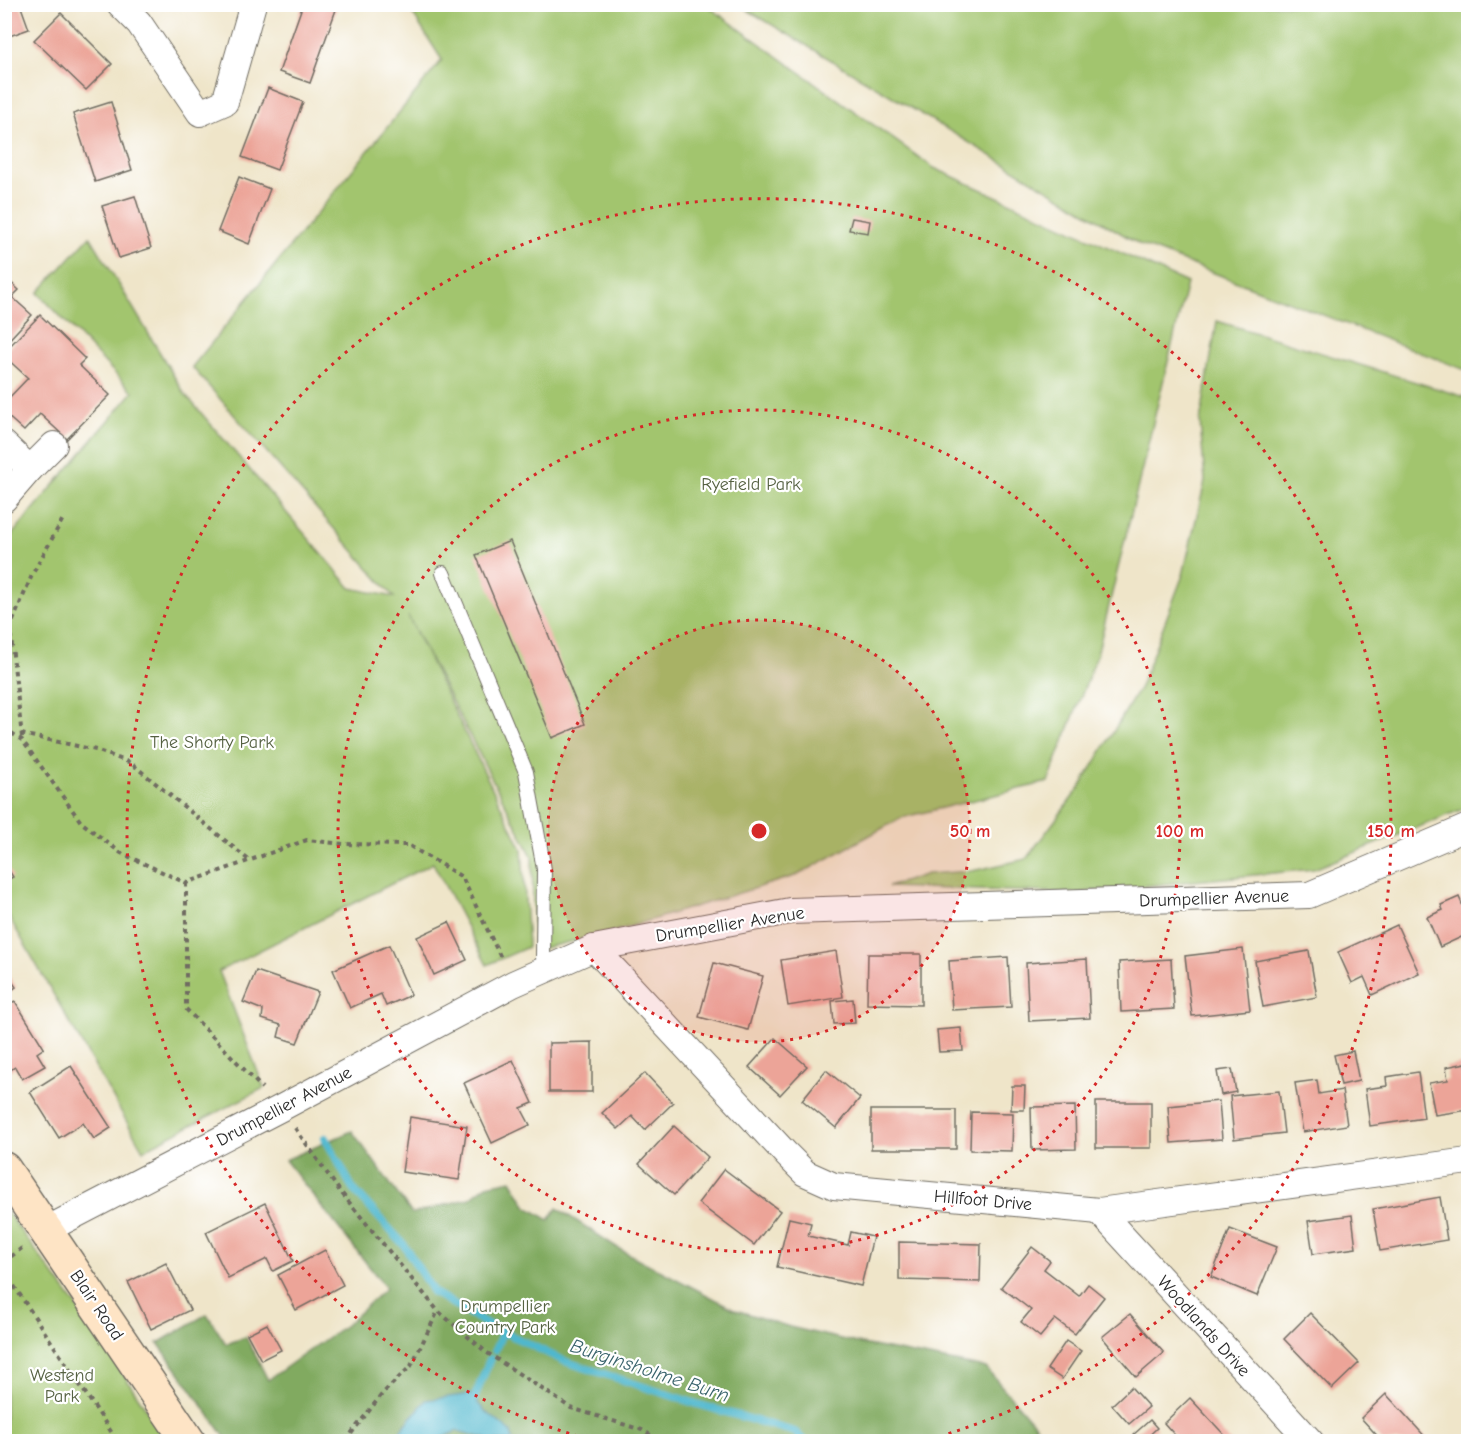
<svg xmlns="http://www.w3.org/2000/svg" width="1473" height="1446" font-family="'Comic Neue',sans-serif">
<rect width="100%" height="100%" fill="#fff"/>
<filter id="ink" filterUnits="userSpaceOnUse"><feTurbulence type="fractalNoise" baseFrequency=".0167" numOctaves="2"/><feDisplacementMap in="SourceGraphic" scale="12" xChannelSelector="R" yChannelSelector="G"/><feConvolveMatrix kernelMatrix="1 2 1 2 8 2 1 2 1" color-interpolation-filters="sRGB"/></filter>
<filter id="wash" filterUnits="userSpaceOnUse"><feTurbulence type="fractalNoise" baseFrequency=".008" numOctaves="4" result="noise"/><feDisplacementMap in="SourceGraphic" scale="24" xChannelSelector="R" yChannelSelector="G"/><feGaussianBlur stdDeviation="1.35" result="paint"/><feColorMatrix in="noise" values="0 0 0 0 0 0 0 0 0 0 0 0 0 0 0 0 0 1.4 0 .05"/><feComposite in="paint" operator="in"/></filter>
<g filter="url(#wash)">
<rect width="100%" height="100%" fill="#efe5c9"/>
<!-- green -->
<g fill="#a2c56e" stroke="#66784c" stroke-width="1.5">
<polygon points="409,5 706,5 934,168 1187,283 1097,655 1048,782 901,818 798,875 609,933 534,950 532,856 408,616 522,849 528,947 487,965 433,863 219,971 264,1088 143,1150 5,910 4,544 133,392 38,293 90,236 184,393 351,588 394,597 192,367 442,60 409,8"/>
<polygon points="739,5 1468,5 1468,371 1139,244"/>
<polygon points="1217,321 1468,398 1468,807 1314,869 1074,893 888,887 927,874 972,871 1026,859 1081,786 1140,687 1183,575 1205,481 1200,422"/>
<polygon points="4,1208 96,1332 167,1441 5,1441"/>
</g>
<!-- forest -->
<polygon fill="#81aa61" stroke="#566a46" stroke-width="1.5" points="352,1131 412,1214 470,1198 487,1185 511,1180 527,1207 549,1220 557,1208 621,1250 736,1310 790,1327 862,1344 986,1368 1049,1441 228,1441 158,1343 207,1314 226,1344 246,1337 268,1380 348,1323 386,1288 285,1160"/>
<!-- water -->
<polygon fill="#4fb7cd" stroke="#3d717c" stroke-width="1.5" points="470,1394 484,1410 511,1432 513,1441 490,1441 487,1439 458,1431 434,1441 392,1441 426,1400"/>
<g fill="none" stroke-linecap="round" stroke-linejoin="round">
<!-- stream -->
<g stroke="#4fb7cd" stroke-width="8">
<polyline points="325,1138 353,1189 404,1245 433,1292 487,1324 564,1361 697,1404 795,1432 805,1442"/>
<polyline points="495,1350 503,1331"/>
<polyline points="474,1399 490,1359"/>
</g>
</g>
<g id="blocks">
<!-- building -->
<g fill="#eca498">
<polygon points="4,4 20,4 29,29 4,38"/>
<polygon points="303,4 338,4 310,83 279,72"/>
<polygon points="61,13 112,64 86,90 34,40"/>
<polygon points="268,88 303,102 277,170 242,157"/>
<polygon points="111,102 132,170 95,182 73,114"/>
<polygon points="239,177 270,189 249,244 218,231"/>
<polygon points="135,196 151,248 119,258 102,206"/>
<polygon points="852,218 870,221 868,233 849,230"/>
<polygon points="4,276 19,290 12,297 32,315 4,345"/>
<polygon points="40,315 85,359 79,365 110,395 67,439 40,414 24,431 4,413 4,403 28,378 4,356 4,352"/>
<polygon points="510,541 585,724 552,738 476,555"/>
<polygon points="4,862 13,877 4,882"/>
<polygon points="1459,897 1468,918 1468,934 1440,947 1427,917 1443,910 1441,905"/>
<polygon points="449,922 467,960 434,975 417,937"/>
<polygon points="1397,925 1419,973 1372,995 1364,977 1352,983 1338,952"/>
<polygon points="389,945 411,995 386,1006 381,994 350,1008 333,970"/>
<polygon points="1243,949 1250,1010 1192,1016 1185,956"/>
<polygon points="836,951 843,997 788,1006 781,960"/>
<polygon points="1309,951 1317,997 1263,1007 1255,961"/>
<polygon points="868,954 921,954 921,1005 867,1004"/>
<polygon points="1008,957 1011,1007 952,1010 949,961"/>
<polygon points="1087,959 1090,1018 1029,1021 1026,963"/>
<polygon points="1171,959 1174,1009 1121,1012 1119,962"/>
<polygon points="714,963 763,976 748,1030 699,1017"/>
<polygon points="4,970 16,987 4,996"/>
<polygon points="256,971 318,992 297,1043 278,1037 281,1025 262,1019 263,1010 243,1002"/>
<polygon points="853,999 855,1023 834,1024 832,1001"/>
<polygon points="15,1001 44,1048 37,1053 45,1066 22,1079 15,1067 7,1072 4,1067 4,1007"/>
<polygon points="961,1028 963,1051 939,1052 937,1030"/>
<polygon points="775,1038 807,1066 780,1095 749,1067"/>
<polygon points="592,1042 592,1092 549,1092 549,1043"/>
<polygon points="1353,1051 1359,1081 1341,1085 1334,1055"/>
<polygon points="513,1060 533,1103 521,1108 530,1125 492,1143 464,1083"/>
<polygon points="1466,1063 1468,1078 1468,1110 1435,1115 1429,1083 1448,1080 1446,1067"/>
<polygon points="71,1066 111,1128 94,1139 83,1123 59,1138 30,1092"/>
<polygon points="1232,1069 1236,1092 1221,1095 1217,1071"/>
<polygon points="826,1070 860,1098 836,1128 802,1100"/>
<polygon points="1418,1072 1424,1118 1370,1126 1365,1089 1387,1086 1386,1077"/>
<polygon points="645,1073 673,1103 645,1130 632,1116 618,1129 602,1113"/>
<polygon points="1317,1080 1319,1094 1342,1090 1347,1125 1303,1132 1295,1083"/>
<polygon points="1012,1086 1025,1086 1024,1110 1011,1110"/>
<polygon points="1279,1091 1284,1133 1234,1139 1230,1096"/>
<polygon points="1219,1101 1222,1139 1171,1143 1168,1106"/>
<rect x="1096" y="1102" width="55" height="46"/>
<polygon points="1075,1106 1076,1149 1032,1150 1031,1107"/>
<rect x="871" y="1110" width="85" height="39"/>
<polygon points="971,1112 1013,1113 1012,1151 970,1150"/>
<polygon points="410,1117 467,1126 459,1180 402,1172"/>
<polygon points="674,1126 708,1157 674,1195 639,1164"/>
<polygon points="724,1169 780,1211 754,1245 698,1203"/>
<polygon points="1440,1197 1447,1240 1380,1251 1373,1209"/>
<polygon points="265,1203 293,1261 273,1271 267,1259 228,1278 206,1232"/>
<polygon points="1352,1215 1356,1248 1313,1254 1308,1221"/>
<polygon points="789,1218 811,1223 808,1236 848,1245 851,1232 873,1237 861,1286 777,1267"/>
<polygon points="1230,1229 1277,1247 1257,1296 1211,1277"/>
<polygon points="899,1242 981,1244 980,1282 899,1280"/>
<polygon points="1032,1247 1050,1261 1044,1269 1079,1296 1088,1284 1104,1297 1075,1334 1055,1319 1040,1337 1021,1322 1031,1310 1001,1287"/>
<polygon points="325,1250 343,1285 296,1310 278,1275"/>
<polygon points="166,1263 190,1310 151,1329 128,1282"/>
<polygon points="1310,1313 1359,1363 1332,1389 1284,1339"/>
<polygon points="1130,1314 1164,1353 1136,1377 1102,1337"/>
<polygon points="267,1324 281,1350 261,1360 247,1334"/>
<polygon points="1066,1341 1081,1351 1062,1379 1047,1369"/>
<polygon points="1131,1387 1149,1407 1129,1424 1112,1405"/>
<polygon points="1386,1394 1430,1442 1383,1442 1361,1418"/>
<polygon points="1190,1398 1231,1442 1181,1442 1164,1423"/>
<polygon points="1150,1420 1157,1428 1142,1442 1138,1442 1133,1435"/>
</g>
</g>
</g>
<g filter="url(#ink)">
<use href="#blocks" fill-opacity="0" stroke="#706c62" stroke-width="1.5"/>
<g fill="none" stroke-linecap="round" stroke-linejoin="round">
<defs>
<polyline id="lane" points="443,573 526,772 544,869 543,957 548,969"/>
<g id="street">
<polyline points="120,4 139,23 200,113 225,102 253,4"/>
<polyline points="4,444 30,469 4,499"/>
<polyline points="30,469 54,445"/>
<polyline points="594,948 786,1154 805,1173 834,1186 1099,1211 1468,1161"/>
<polyline points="1099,1211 1311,1442"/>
<polyline points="46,1230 281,1108 513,984 594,948 790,911 1309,895 1468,827"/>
</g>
<polyline id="secondary" points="4,1169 189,1442"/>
</defs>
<!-- lane casing -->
<use href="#lane" stroke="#706c62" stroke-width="16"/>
<!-- street casing -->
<use href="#street" stroke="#706c62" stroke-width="28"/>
<!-- secondary casing -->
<use href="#secondary" stroke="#706c62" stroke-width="36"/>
<!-- path -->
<g stroke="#706c62" stroke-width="4" stroke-dasharray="4.5 4.5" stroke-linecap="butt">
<polyline points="4,728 22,740 81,822 121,853 186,883 307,840 344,844 408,845 462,877 502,960"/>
<polyline points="21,734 96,750 131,763 250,861"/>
<polyline points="22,737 10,628 32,575 64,517"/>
<polyline points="186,883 186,1009 262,1088"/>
<polyline points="295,1128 339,1190 438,1311 486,1352 571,1408 642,1430 662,1442"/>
<polyline points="4,1262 22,1248"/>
<polyline points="4,1271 118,1442"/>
<polyline points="348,1442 350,1435 383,1393 411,1366 438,1311"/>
</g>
<!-- lane -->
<use href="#lane" stroke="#fff" stroke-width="14"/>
<!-- street -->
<use href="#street" stroke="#fff" stroke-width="26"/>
<!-- secondary -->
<use href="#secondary" stroke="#fee4c5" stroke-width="33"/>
</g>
</g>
<!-- distance rings -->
<circle cx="759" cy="831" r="211" fill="#d62828" fill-opacity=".12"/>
<g fill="none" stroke="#d62828" stroke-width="3" stroke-dasharray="3 6">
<circle cx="759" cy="831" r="211"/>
<circle cx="759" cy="831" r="421"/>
<path d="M595 1441A632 632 0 1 1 923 1441"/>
</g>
<g text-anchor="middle" stroke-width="4.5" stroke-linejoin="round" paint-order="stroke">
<!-- park labels -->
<g font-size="18" fill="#556142" stroke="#fff">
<text x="751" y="490">Ryefield Park</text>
<text x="212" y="748">The Shorty Park</text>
<text x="505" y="1312">Drumpellier<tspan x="505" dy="21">Country Park</tspan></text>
<text x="62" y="1381">Westend<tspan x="62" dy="21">Park</tspan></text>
</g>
<!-- street labels -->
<g font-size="18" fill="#2b2b2b" stroke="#fff">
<text transform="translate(1214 898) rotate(-2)" y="6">Drumpellier Avenue</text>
<text transform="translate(730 924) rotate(-9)" y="6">Drumpellier Avenue</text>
<text transform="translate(284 1106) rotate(-28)" y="6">Drumpellier Avenue</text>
<text transform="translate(983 1200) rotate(5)" y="6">Hillfoot Drive</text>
<text transform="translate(97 1305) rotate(56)" y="6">Blair Road</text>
<text transform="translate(1204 1326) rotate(48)" y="6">Woodlands Drive</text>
</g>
<!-- water labels -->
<g font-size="20" font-style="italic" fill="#39636c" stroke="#fff">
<text transform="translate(650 1370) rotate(18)" y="7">Burginsholme Burn</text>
</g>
</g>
<circle cx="759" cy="831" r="9" fill="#d62828" stroke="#fff" stroke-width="3"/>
<g font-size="18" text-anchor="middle" font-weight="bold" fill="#d62828" stroke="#fff" stroke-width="4.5" stroke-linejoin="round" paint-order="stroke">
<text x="970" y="837">50 m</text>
<text x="1180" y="837">100 m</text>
<text x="1391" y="837">150 m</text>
</g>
<!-- margin -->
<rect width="1473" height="1446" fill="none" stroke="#fff" stroke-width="24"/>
</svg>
